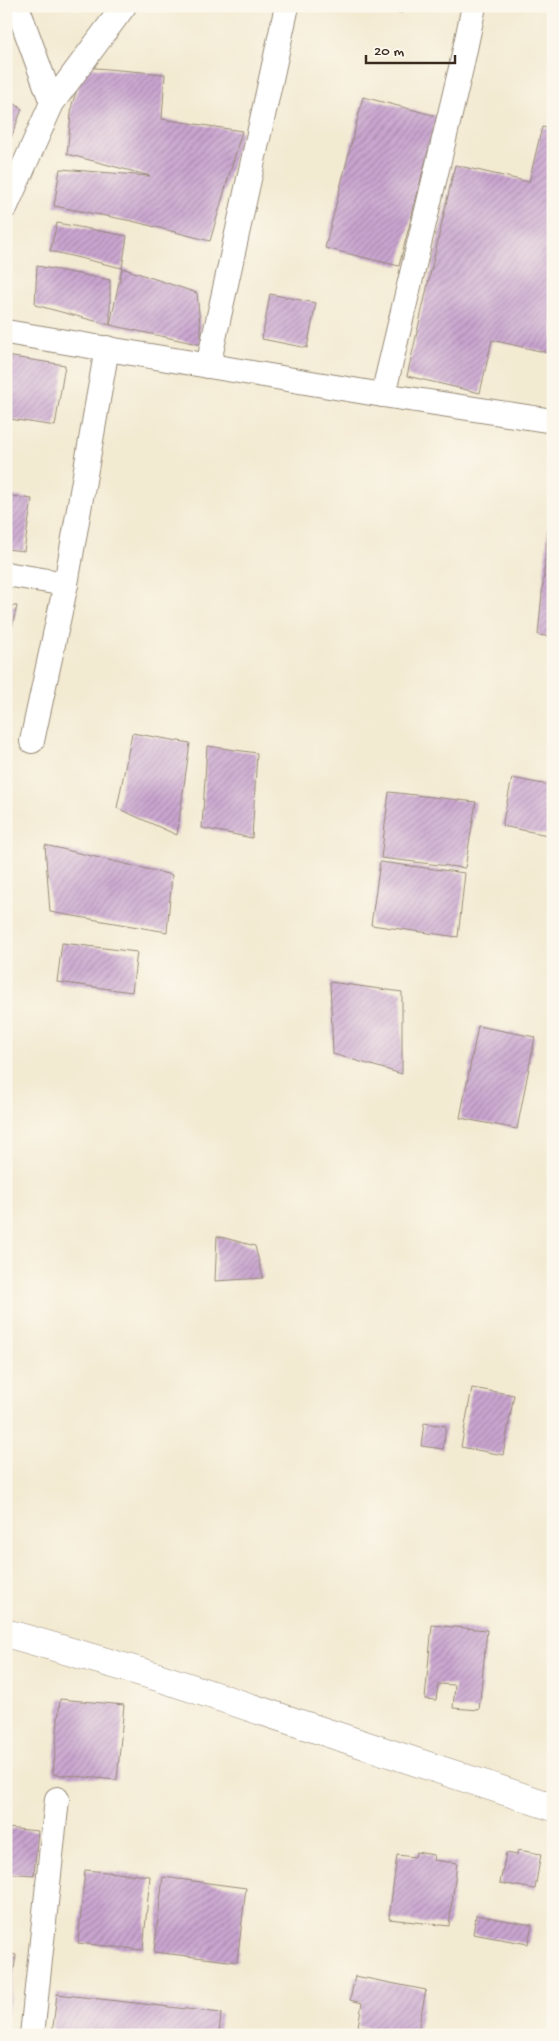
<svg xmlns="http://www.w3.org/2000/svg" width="559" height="2041" font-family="'Gochi Hand',sans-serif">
<defs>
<pattern id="building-hatch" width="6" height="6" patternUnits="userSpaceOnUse" patternTransform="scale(1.25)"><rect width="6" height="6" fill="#c9a5d0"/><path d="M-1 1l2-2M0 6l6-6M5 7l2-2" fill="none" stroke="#a487a8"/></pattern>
</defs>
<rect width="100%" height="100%" fill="#fbf7ec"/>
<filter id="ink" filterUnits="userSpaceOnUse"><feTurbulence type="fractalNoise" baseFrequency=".02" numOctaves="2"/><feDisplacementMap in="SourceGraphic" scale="10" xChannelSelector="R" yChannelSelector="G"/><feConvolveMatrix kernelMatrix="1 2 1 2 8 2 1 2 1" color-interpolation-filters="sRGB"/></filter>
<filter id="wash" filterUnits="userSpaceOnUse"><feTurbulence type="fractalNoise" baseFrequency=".0096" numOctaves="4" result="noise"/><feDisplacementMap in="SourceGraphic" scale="20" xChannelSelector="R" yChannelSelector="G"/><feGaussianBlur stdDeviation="1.12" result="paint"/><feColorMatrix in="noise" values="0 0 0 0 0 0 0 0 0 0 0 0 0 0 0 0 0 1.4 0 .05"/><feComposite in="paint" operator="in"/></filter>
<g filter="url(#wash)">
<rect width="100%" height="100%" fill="#f3ead2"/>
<g id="blocks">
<!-- building -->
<g fill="url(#building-hatch)">
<polygon points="345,6 376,6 375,13"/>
<polygon points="384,6 403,6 402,13 384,10"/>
<polygon points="85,67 165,74 162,119 242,131 210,241 132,221 54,206 60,169 150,176 67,154 72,104"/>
<polygon points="363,97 437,116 399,266 325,248"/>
<polygon points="6,98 22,109 6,151"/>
<polygon points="542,127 553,129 553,354 492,340 480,393 407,376 455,165 529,182"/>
<polygon points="57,223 127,236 122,268 50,251"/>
<polygon points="37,266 110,280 110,325 35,305"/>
<polygon points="122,268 197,293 202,345 110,325"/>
<polygon points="270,294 316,303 307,348 262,339"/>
<polygon points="6,356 65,365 55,426 10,419 6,437"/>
<polygon points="6,495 32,499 24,551 6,549"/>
<polygon points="551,500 553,500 553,637 538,635"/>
<polygon points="6,605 17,606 7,648 6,648"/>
<polygon points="132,733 190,743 177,835 117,808"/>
<polygon points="207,746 257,753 252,838 202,828"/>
<polygon points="512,778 553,786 553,836 502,826"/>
<polygon points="389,792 476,802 465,868 381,858"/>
<polygon points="45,845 172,875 167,932 50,912"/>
<polygon points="380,862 465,873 458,937 371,925"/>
<polygon points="62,943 137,952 132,992 57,982"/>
<polygon points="330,982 402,992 402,1074 333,1054"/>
<polygon points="478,1026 535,1037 517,1129 460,1118"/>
<polygon points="217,1236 255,1246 263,1278 215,1281"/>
<polygon points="472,1388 514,1395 503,1455 461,1447"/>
<polygon points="424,1423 446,1426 443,1449 421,1446"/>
<polygon points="432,1625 487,1630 479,1710 453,1708 455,1685 438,1684 436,1700 425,1699"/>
<polygon points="60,1699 124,1705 117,1780 53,1774"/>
<polygon points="6,1828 38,1831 34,1875 6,1873"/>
<polygon points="518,1850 541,1854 535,1889 500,1883 506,1853 517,1855"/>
<polygon points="416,1852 434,1855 433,1860 457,1863 449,1926 389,1919 397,1855 415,1857"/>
<polygon points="85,1870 150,1876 143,1950 78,1943"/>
<polygon points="163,1877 246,1888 237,1962 154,1952"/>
<polygon points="476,1915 532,1925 528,1944 473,1934"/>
<polygon points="6,1953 16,1955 7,2017 6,2017"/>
<polygon points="355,1976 426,1990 417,2035 404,2035 358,2026 362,2003 350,2000"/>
<polygon points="57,1994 221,2013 219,2035 52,2035"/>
</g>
</g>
</g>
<g filter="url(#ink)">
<use href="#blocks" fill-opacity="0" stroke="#978a78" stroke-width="1"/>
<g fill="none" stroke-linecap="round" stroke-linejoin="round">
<defs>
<g id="street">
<polyline points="17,6 52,103"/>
<polyline points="6,206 52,103 124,6"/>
<polyline points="6,332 383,395 553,421"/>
<polyline points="208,366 287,6"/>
<polyline points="383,395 461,68 474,6"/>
<polyline points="6,574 66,584"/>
<polyline points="32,741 66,584 107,348"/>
<polyline points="32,2035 57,1799"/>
</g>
<polyline id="secondary" points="6,1633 158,1677 553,1807"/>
</defs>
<!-- street casing -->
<use href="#street" stroke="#978a78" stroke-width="26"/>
<!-- secondary casing -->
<use href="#secondary" stroke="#978a78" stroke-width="29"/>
<!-- street -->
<use href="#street" stroke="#fff" stroke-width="24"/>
<!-- secondary -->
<use href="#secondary" stroke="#fff" stroke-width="28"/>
</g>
</g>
<!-- margin -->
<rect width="559" height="2041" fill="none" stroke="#fbf7ec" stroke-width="25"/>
<!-- scale -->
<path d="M366 55v8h89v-8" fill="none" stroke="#3b2a1e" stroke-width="2.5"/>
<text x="374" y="55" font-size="15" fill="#3b2a1e" stroke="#fbf7ec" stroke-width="4" paint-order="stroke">20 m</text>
</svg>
